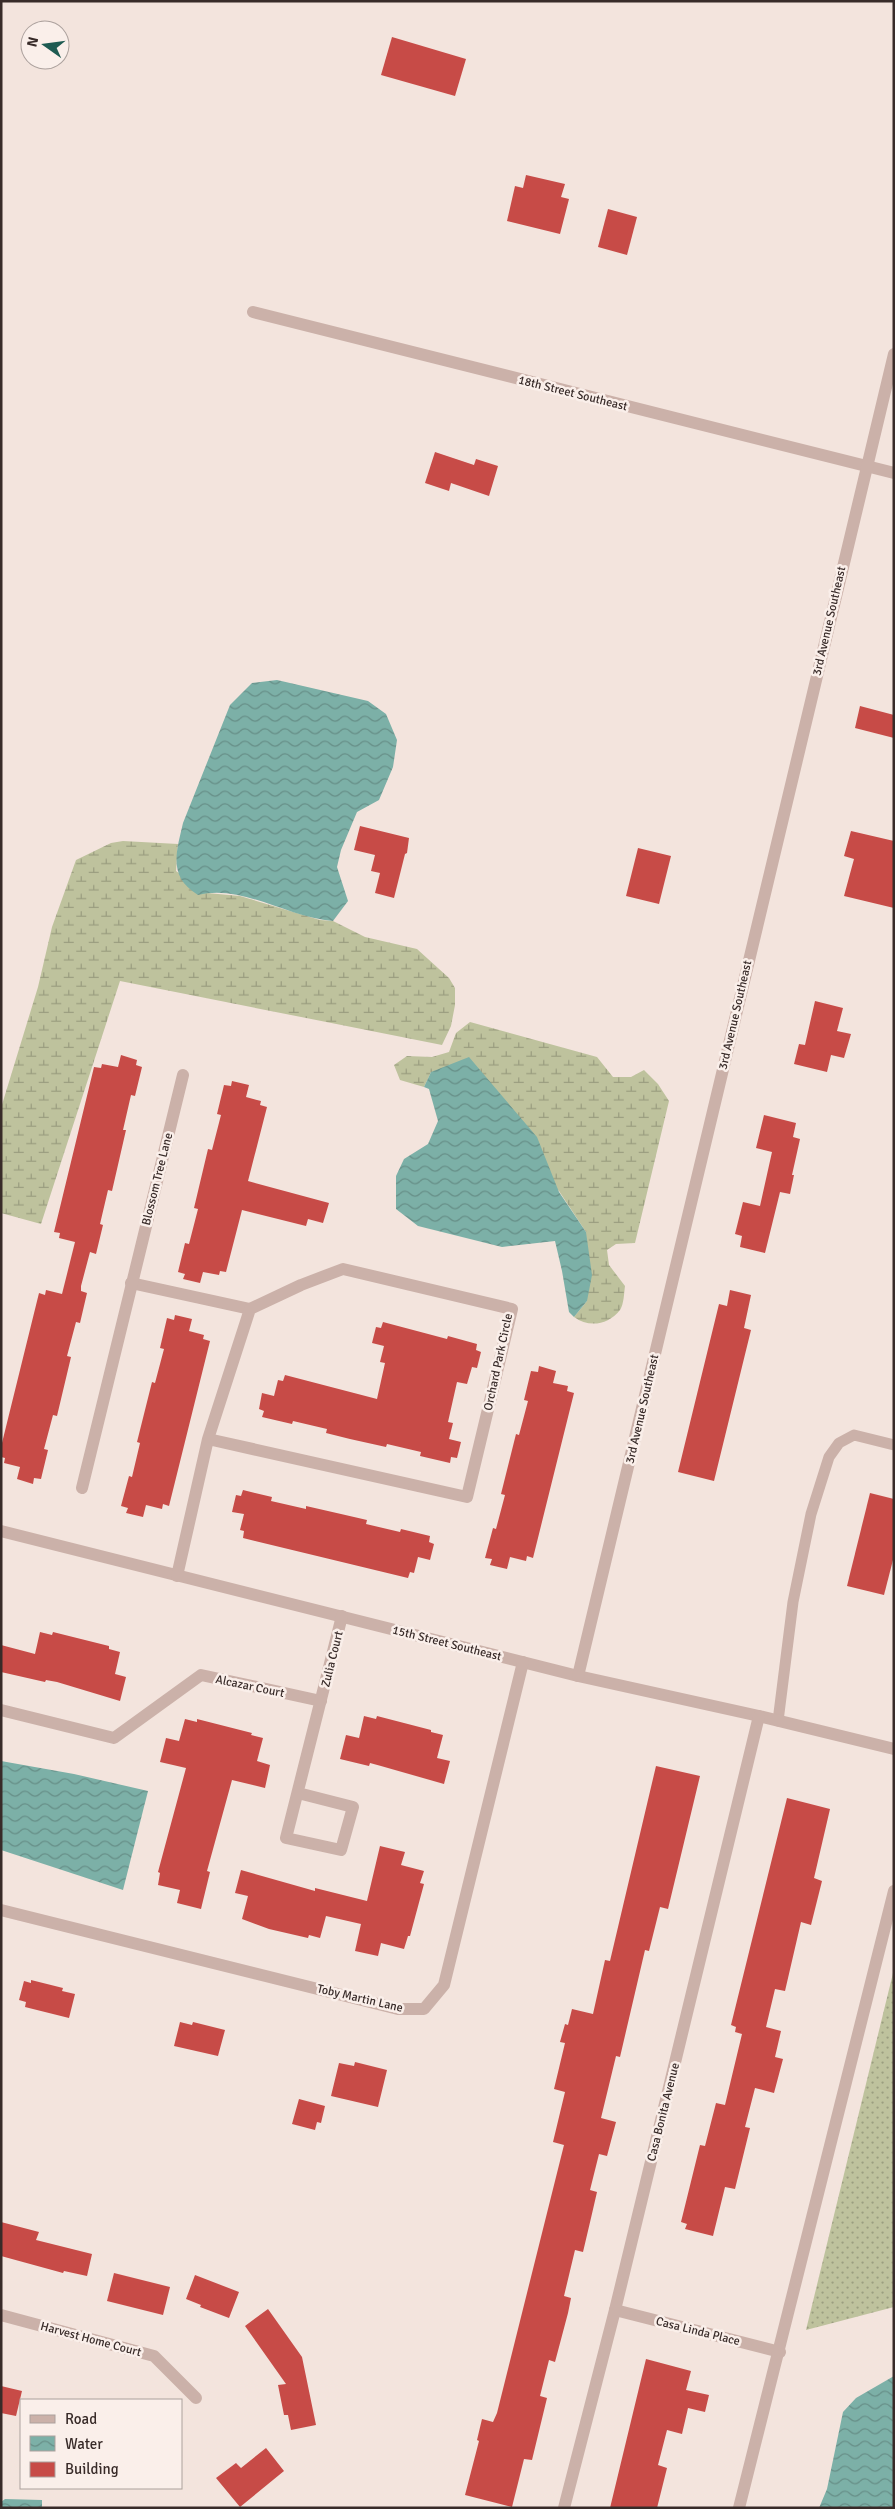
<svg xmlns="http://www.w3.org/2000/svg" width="895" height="2509" font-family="Signika,sans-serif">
<defs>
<pattern id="grass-dots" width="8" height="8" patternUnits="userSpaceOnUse" patternTransform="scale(1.25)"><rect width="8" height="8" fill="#bec29d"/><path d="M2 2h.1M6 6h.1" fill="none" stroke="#9b9e80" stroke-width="1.8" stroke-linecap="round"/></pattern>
<pattern id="wetland-marsh" width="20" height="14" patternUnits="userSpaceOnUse" patternTransform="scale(1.25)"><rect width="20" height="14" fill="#bec29d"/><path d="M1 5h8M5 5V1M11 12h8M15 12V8" fill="none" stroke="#9b9e80"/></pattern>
<pattern id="water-waves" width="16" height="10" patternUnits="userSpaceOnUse" patternTransform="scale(1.25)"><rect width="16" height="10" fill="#7cb0a7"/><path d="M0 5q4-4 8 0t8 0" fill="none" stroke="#678f88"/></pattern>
</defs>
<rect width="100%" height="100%" fill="#f3e4dd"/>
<!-- grass -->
<polygon fill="url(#grass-dots)" points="894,1969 894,2307 806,2330"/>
<!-- wetland -->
<g fill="url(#wetland-marsh)">
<polygon points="123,841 178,844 176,871 207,893 240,896 320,920 333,921 365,937 417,949 449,978 455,988 455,1005 451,1026 442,1045 120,981 41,1224 1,1213 1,1108 38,987 52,927 76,860 111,843"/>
<path d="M470 1022 597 1057 613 1077H631L644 1070 658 1084 669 1101 635 1243 616 1244 607 1250 609 1265 625 1286C624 1293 624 1304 620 1310 608 1325 589 1328 574 1317L587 1301 586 1232 559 1191 431 1072 424 1087 400 1080 394 1065 407 1056 432 1057 449 1052 456 1033Z"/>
</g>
<!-- water -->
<g fill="url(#water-waves)">
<path d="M277 680 368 701 386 714 397 740 393 767 379 800 357 812 341 850 337 867 348 901 333 921C288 918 243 884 198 895 168 877 176 853 183 823L230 705 252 683Z"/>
<polygon points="469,1057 537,1137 559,1192 586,1232 592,1275 587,1301 574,1317 569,1312 562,1271 555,1241 502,1247 418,1226 396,1209 396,1176 404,1159 428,1144 438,1121 429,1089 424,1087 431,1072"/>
<polygon points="1,1761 74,1774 148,1791 123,1890 1,1850"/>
<polygon points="894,2376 894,2508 819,2508 827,2489 843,2412 856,2398"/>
<polygon points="5,2499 42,2500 42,2508 1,2508 1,2502"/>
</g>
<!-- building -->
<g fill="#c74b47">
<polygon points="392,37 466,59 455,96 381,75"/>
<polygon points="526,175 565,184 561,197 569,199 560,234 507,221 515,186 523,188"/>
<polygon points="608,209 637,217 627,255 598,247"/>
<polygon points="435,452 474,465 476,459 498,466 489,496 451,483 449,491 425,483"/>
<polygon points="860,706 894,715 894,738 855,728"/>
<polygon points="360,826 409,838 407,853 405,854 394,898 375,893 380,873 371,871 375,855 354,850"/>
<polygon points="851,831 894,841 894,908 844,896 854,859 844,856"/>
<polygon points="638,848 671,856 659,904 626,896"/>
<polygon points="815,1001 843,1008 837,1031 851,1034 844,1058 831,1055 827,1072 794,1064 799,1044 805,1045"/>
<polygon points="121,1055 137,1060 136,1065 142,1067 135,1096 131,1095 123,1130 126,1130 112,1191 108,1190 100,1224 103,1225 96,1254 90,1252 81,1286 81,1291 87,1293 80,1323 76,1322 67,1356 71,1357 57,1416 53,1415 44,1449 48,1450 41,1479 34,1478 33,1484 17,1479 20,1467 4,1463 5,1458 1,1457 1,1447 39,1293 45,1295 46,1290 62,1294 75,1242 59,1238 60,1233 54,1232 94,1067 101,1068 102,1064 118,1067"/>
<polygon points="232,1081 249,1085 246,1097 261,1101 260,1105 267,1107 248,1181 329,1203 323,1223 308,1219 306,1226 242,1210 226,1272 220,1271 219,1275 203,1272 200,1283 183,1279 185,1274 178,1272 185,1243 189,1244 198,1209 194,1208 208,1149 212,1150 221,1115 217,1114 224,1085 231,1086"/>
<polygon points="764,1115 796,1123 793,1137 800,1139 792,1175 794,1175 790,1194 780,1192 765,1253 740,1247 742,1236 735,1234 743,1202 760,1206 772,1152 756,1148"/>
<polygon points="730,1290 751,1295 744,1328 751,1330 714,1481 678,1472 719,1304 727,1306"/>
<polygon points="175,1315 192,1319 189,1331 204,1335 203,1339 210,1341 169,1506 163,1504 162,1509 146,1505 143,1517 126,1513 128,1508 121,1506 129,1476 132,1477 140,1443 137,1442 152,1382 155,1383 164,1349 160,1348 167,1318 174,1320"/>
<polygon points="383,1322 447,1339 448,1336 477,1344 476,1350 481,1352 477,1368 472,1367 467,1384 457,1382 448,1422 453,1423 449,1439 461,1442 457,1458 451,1457 450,1463 420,1456 421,1452 387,1444 386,1447 350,1439 326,1433 327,1429 293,1421 292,1424 262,1417 264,1411 259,1409 262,1393 274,1396 278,1380 283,1381 285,1375 377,1399 385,1363 380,1362 384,1346 372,1343 376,1327 381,1328"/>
<polygon points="539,1366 556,1371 553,1383 568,1386 567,1391 574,1393 533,1558 527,1556 526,1561 510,1557 507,1569 490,1565 492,1559 485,1558 493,1528 496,1529 505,1495 501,1494 516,1434 519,1435 528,1401 524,1400 531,1371 538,1372"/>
<polygon points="243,1490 272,1497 271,1501 306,1509 306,1506 341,1514 367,1520 366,1524 400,1532 401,1529 430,1536 429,1542 434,1544 430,1560 418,1557 414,1573 410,1572 408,1578 243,1538 244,1531 240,1530 244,1514 232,1512 236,1495 241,1496"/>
<polygon points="870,1493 894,1499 894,1556 884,1595 847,1586"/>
<polygon points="40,1632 52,1635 53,1632 109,1646 109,1649 120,1652 115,1674 126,1677 120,1701 57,1682 46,1680 45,1682 1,1672 1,1645 35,1654"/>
<polygon points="364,1716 376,1719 377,1716 431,1730 431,1732 443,1735 437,1758 450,1761 444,1784 381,1766 370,1763 369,1766 340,1759 346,1735 359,1738"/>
<polygon points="185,1719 197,1722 197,1719 252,1733 251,1735 263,1738 257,1761 270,1765 265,1788 232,1780 207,1871 210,1872 201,1909 177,1903 180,1890 158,1885 160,1873 158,1872 186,1768 160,1762 166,1738 179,1741"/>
<polygon points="656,1766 700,1776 668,1909 660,1907 649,1951 645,1950 620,2057 616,2056 601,2118 616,2122 607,2156 599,2154 590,2190 597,2192 591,2218 583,2252 575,2250 564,2296 571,2298 568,2313 555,2362 549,2360 540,2396 547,2398 532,2460 524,2459 512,2507 465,2495 479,2441 477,2440 482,2419 493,2422 497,2413 564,2145 553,2142 565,2092 554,2089 565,2043 560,2042 565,2024 568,2025 572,2009 593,2014 605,1960 610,1961"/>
<polygon points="787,1798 830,1809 814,1878 822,1881 811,1925 801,1922 785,1991 775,1989 766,2027 781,2031 775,2057 783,2059 774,2093 755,2088 745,2127 750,2128 735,2189 725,2187 713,2236 685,2229 687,2224 681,2222 700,2145 705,2146 716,2103 725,2105 742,2034 735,2032 736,2027 731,2025"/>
<polygon points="380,1846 405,1852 401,1865 424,1871 420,1883 424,1884 410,1936 408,1936 404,1949 381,1943 378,1956 355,1951 361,1924 326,1916 320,1938 309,1935 308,1938 269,1929 242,1919 248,1896 235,1893 241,1870 315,1891 315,1888 367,1901"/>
<polygon points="31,1980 63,1988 62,1991 75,1994 69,2018 25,2007 26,2002 19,2000 24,1981 31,1983"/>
<polygon points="180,2022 192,2025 193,2022 225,2030 218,2056 174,2046"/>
<polygon points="355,2062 387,2070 378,2107 331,2096 339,2063 354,2066"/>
<polygon points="299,2099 325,2106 321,2123 317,2122 315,2130 292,2124"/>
<polygon points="1,2222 39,2232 36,2240 92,2254 87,2276 64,2271 63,2273 1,2256"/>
<polygon points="114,2273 170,2287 163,2315 107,2301"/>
<polygon points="195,2275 239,2292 229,2318 200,2307 201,2305 186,2299"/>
<polygon points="268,2309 302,2357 316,2425 291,2430 288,2415 284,2415 278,2385 286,2384 245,2326"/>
<polygon points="646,2359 691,2371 686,2390 709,2395 705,2412 688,2408 682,2434 667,2430 658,2465 667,2468 657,2508 610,2508"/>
<polygon points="1,2386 22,2391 16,2416 1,2413"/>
<polygon points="266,2448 284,2471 240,2507 216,2478 236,2463 241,2468"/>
</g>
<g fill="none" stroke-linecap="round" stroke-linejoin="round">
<!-- lane -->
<polyline stroke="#cbb1a9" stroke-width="11" points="778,1721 793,1602 811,1514 829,1457 839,1443 854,1435 894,1445"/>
<!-- street -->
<g stroke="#cbb1a9" stroke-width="12">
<polyline points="253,312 894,473"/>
<polyline points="131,1283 250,1309"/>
<polyline points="82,1488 183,1075"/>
<polyline points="1,1531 578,1676 759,1716 894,1749"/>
<polyline points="177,1576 208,1439 250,1309 301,1285 343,1269 512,1309 467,1497 208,1439"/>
<polyline points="578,1676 894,354"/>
<polyline points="1,1710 114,1738 201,1675 321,1701"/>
<polyline points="298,1793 353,1807 341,1850 286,1838 342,1616"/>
<polyline points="1,1910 398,2009 424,2009 444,1985 523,1662"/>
<polyline points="615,2310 780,2352"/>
<polyline points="1,2315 154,2356 196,2398"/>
<polyline points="564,2508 615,2310 759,1716"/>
<polyline points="739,2508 894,1891"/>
</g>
</g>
<g text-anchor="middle" stroke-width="5" stroke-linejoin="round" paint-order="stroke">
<!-- street labels -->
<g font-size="12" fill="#382b29" stroke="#faefea">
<text transform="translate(573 393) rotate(14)" y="4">18th Street Southeast</text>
<text transform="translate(829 621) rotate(-77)" y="4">3rd Avenue Southeast</text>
<text transform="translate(735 1015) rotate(-77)" y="4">3rd Avenue Southeast</text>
<text transform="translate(157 1179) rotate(-76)" y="4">Blossom Tree Lane</text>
<text transform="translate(498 1362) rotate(-78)" y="4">Orchard Park Circle</text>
<text transform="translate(642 1409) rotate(-77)" y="4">3rd Avenue Southeast</text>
<text transform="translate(447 1643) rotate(14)" y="4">15th Street Southeast</text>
<text transform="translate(332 1659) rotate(-76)" y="4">Zulia Court</text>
<text transform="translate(250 1686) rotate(12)" y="4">Alcazar Court</text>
<text transform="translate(360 1998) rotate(13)" y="4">Toby Martin Lane</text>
<text transform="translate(663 2112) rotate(-76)" y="4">Casa Bonita Avenue</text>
<text transform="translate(698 2331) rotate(14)" y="4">Casa Linda Place</text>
<text transform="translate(91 2339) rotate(15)" y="4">Harvest Home Court</text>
</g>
</g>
<!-- border -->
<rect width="895" height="2509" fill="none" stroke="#382b29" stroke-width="5"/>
<!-- legend -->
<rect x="20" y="2399" width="162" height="90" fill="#faefea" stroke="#aca19d"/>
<rect x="30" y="2415" width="25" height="8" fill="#cbb1a9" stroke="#aca19d"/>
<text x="65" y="2424" font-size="15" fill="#382b29">Road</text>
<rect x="30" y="2436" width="25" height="15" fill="url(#water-waves)" stroke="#aca19d"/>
<text x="65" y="2449" font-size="15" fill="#382b29">Water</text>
<rect x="30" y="2462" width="25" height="15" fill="#c74b47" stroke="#aca19d"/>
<text x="65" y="2474" font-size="15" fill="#382b29">Building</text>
<!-- north arrow -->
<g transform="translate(45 45) rotate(284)"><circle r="24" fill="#faefea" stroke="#aca19d"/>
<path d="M0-4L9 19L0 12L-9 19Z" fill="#1e5b52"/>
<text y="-8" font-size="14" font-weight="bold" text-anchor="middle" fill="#382b29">N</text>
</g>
</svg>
